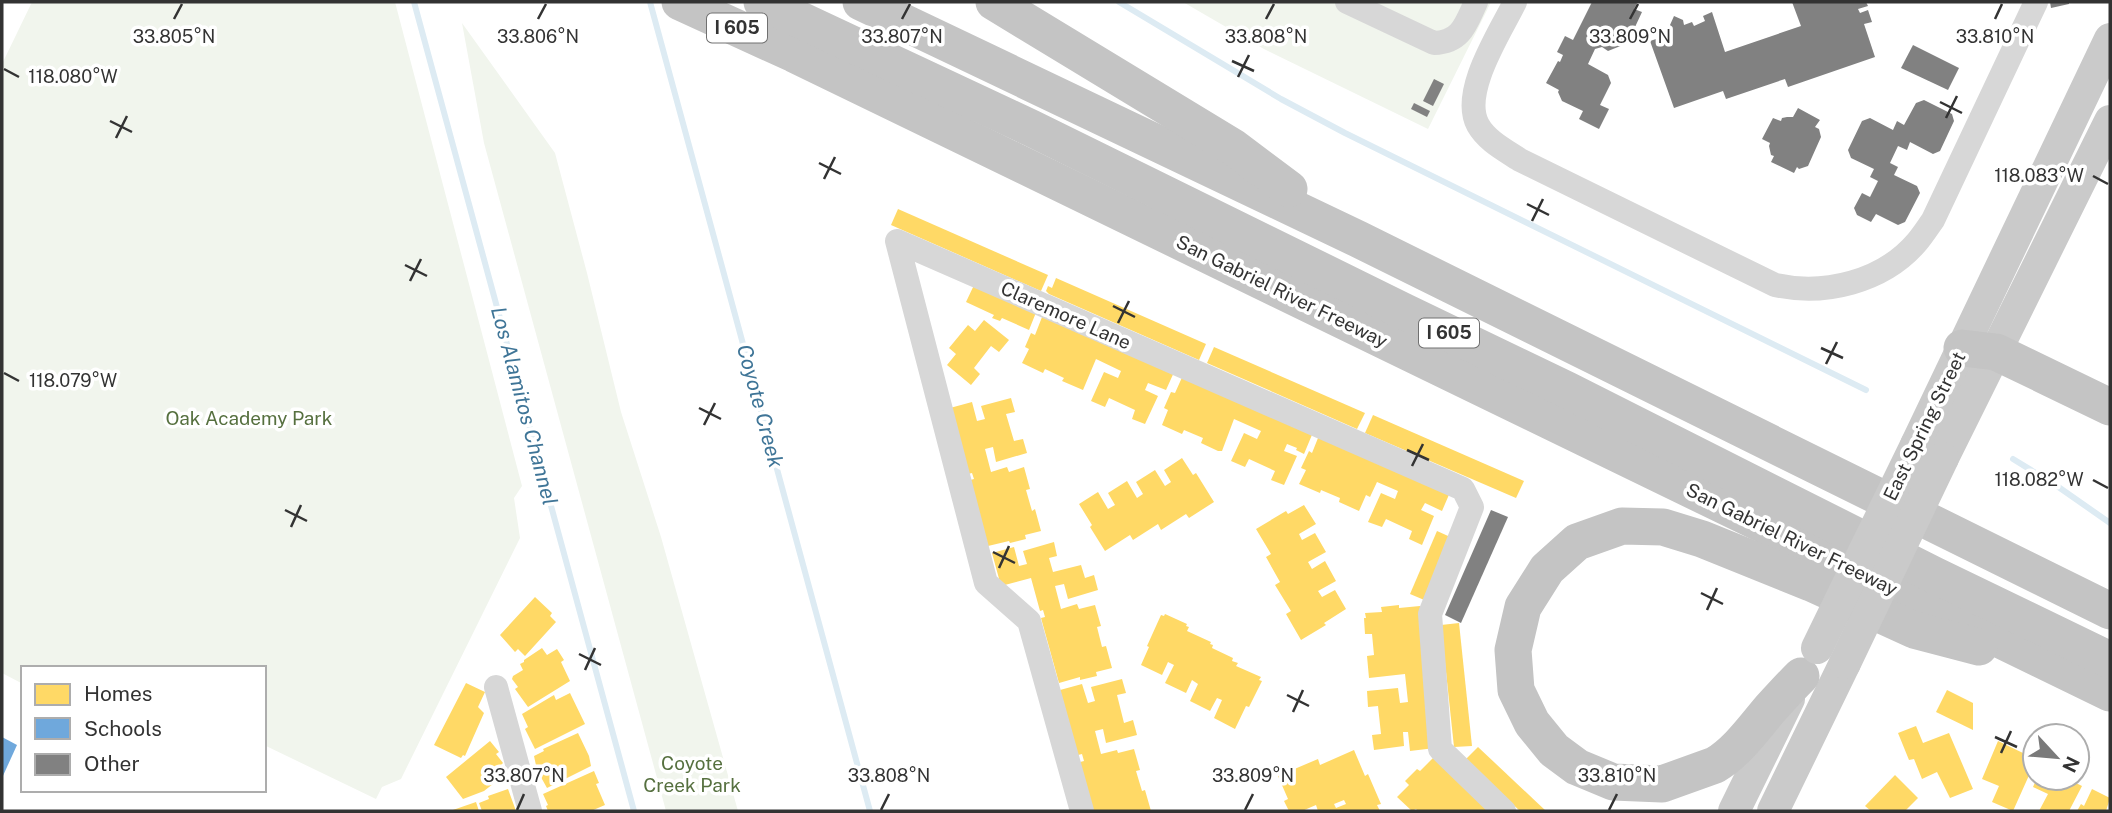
<svg xmlns="http://www.w3.org/2000/svg" width="2112" height="813" font-family="'Public Sans',sans-serif">
<rect width="100%" height="100%" fill="#fff"/>
<!-- green -->
<g fill="#f1f5ed">
<polygon points="32,2 395,2 522,486 514,498 520,538 401,779 382,787 376,799 264,745 264,668 23,668 23,684 2,673 2,64"/>
<polygon points="1183,2 1491,2 1428,129 1264,49"/>
<polygon points="462,23 555,153 587,273 621,412 661,537 738,811 666,811 484,143"/>
</g>
<!-- homes -->
<g fill="#ffd966" fill-rule="evenodd">
<polygon points="898,209 1048,275 1041,291 891,225"/>
<polygon points="1056,278 1206,344 1199,360 1049,294 1046,291 1048,286 1052,288"/>
<polygon points="975,283 1037,310 1029,330 1002,318 1000,321 992,318 994,315 966,302"/>
<polygon points="1044,312 1175,370 1166,390 1148,383 1145,390 1158,396 1145,424 1132,419 1135,410 1109,398 1105,407 1091,401 1104,372 1118,378 1121,371 1096,359 1083,390 1062,381 1064,378 1045,369 1043,373 1022,363 1029,349 1025,347 1031,333 1035,335"/>
<polygon points="984,320 1009,340 999,352 991,346 974,368 980,374 971,385 947,365 956,354 949,348 968,325 975,331"/>
<polygon points="1214,347 1365,413 1357,429 1207,363"/>
<polygon points="1184,373 1314,430 1304,454 1296,450 1297,448 1287,444 1284,451 1297,456 1284,485 1271,480 1275,471 1249,459 1245,467 1231,461 1244,433 1257,439 1261,431 1234,419 1222,451 1218,451 1201,443 1203,438 1184,430 1182,434 1162,425 1168,410 1164,408 1171,392 1175,393"/>
<polygon points="1011,398 1015,412 1006,414 1014,441 1023,439 1027,453 996,462 993,447 985,449 991,472 1007,467 1009,472 1024,467 1030,489 1026,490 1032,511 1035,509 1041,531 1025,535 1026,539 1010,543 1009,541 988,546 970,480 974,479 972,473 968,474 950,408 972,402 977,421 985,419 981,406"/>
<polygon points="1373,415 1524,481 1516,498 1365,433"/>
<polygon points="1320,433 1451,490 1442,511 1425,503 1421,510 1434,516 1422,545 1409,539 1412,531 1386,519 1382,527 1368,522 1381,493 1395,499 1398,491 1377,482 1370,497 1366,495 1359,511 1339,502 1340,498 1321,490 1320,493 1299,484 1306,470 1301,468 1309,451 1312,453"/>
<polygon points="1182,458 1193,475 1196,473 1214,502 1189,518 1186,514 1161,530 1158,524 1133,540 1130,535 1105,551 1090,527 1092,525 1079,504 1098,492 1108,509 1115,505 1108,493 1127,481 1137,498 1143,494 1136,482 1155,470 1165,486 1171,482 1164,470"/>
<polygon points="1304,505 1316,524 1299,534 1302,540 1315,533 1326,552 1308,562 1312,569 1325,561 1336,581 1318,591 1322,597 1335,590 1346,609 1324,623 1326,625 1301,640 1286,614 1291,611 1275,585 1280,582 1266,557 1271,554 1256,529 1286,511 1288,514"/>
<polygon points="1437,531 1457,540 1429,602 1410,594"/>
<polygon points="1054,542 1057,556 1049,558 1053,572 1081,565 1085,578 1094,575 1098,590 1068,599 1064,584 1055,586 1061,609 1077,604 1079,609 1095,605 1101,626 1097,627 1102,647 1106,646 1112,668 1096,672 1097,676 1080,680 1080,677 1059,683 1041,618 1045,617 1043,610 1040,611 1031,578 1001,586 992,553 1014,547 1019,566 1027,564 1023,551"/>
<polygon points="535,597 552,613 550,616 556,622 525,656 518,649 515,652 500,635"/>
<polygon points="1399,605 1399,608 1420,606 1435,748 1410,751 1408,732 1403,732 1404,746 1374,750 1372,735 1381,734 1378,706 1368,707 1367,691 1398,688 1400,703 1408,702 1405,674 1369,678 1367,656 1374,655 1372,634 1365,634 1364,618 1366,618 1365,613 1382,612 1381,607"/>
<polygon points="1165,614 1187,624 1186,626 1189,627 1187,631 1211,642 1210,644 1213,645 1212,648 1233,658 1232,661 1238,663 1236,666 1261,677 1259,680 1262,681 1249,707 1246,706 1235,729 1214,718 1222,700 1217,698 1210,711 1190,701 1198,684 1192,680 1186,693 1165,683 1174,665 1168,662 1162,675 1141,665 1149,647 1147,646 1161,615 1164,616"/>
<polygon points="1459,623 1472,746 1454,747 1441,625"/>
<polygon points="542,648 547,655 557,649 564,660 561,662 570,681 528,707 515,689 518,687 512,679 513,676 523,670 520,664 524,662 524,660"/>
<polygon points="1122,679 1126,693 1117,695 1124,723 1133,720 1137,735 1106,743 1103,729 1095,731 1101,754 1117,750 1118,753 1134,749 1140,770 1136,771 1142,791 1145,790 1151,811 1093,811 1080,762 1084,761 1082,754 1078,755 1060,690 1082,684 1088,703 1095,701 1091,687"/>
<polygon points="466,683 485,692 478,707 484,713 465,756 463,755 461,758 434,745"/>
<polygon points="1947,690 1973,703 1973,730 1936,712"/>
<polygon points="570,693 585,724 535,749 525,729 528,727 522,714 554,695 556,700"/>
<polygon points="1916,726 1923,743 1949,733 1973,789 1950,798 1937,772 1922,779 1914,759 1909,760 1898,733"/>
<polygon points="578,733 589,756 591,766 547,788 537,770 534,756 544,751 543,749"/>
<polygon points="490,741 499,752 496,754 503,763 501,765 507,773 484,791 463,799 446,777"/>
<polygon points="1998,741 2023,753 2027,745 2035,748 2035,762 2013,811 1992,802 1999,786 1982,779"/>
<polygon points="1478,747 1546,811 1520,811 1465,760"/>
<path d="M1354 750 1365 776 1368 774 1381 804 1377 805 1380 811H1318L1316 805 1302 811H1289L1284 801 1288 799 1278 776 1318 759 1320 765ZM1344 800 1346 804 1336 808 1334 804Z"/>
<polygon points="1435,756 1493,811 1418,811 1416,809 1412,811 1397,797 1409,785 1405,781 1417,769 1420,771"/>
<polygon points="594,771 599,783 596,784 605,805 591,811 548,811 546,806 548,805 543,794"/>
<polygon points="1895,775 1918,798 1905,811 1871,811 1865,806"/>
<polygon points="2037,778 2066,778 2082,786 2069,811 2039,811 2048,794 2033,787"/>
<polygon points="508,789 516,811 482,811 479,803 489,799 488,796"/>
<polygon points="2092,789 2110,798 2106,811 2077,811 2081,804 2084,806"/>
<polygon points="476,802 479,811 450,811"/>
</g>
<!-- schools -->
<polygon fill="#6fa8dc" points="2,737 17,745 2,778"/>
<g fill="none" stroke-linecap="round" stroke-linejoin="round">
<!-- stream -->
<g stroke="#ddebf3" stroke-width="6">
<polyline points="414,2 634,811"/>
<polyline points="650,2 870,811"/>
<polyline points="1119,2 1281,99 1345,133 1866,390"/>
<polyline points="2013,459 2057,486 2110,523"/>
</g>
</g>
<!-- building -->
<g fill="#818181">
<polygon points="1592,2 1635,2 1637,3 1634,9 1642,12 1629,40 1627,39 1623,45 1608,51 1602,47 1595,49 1588,64 1608,75 1611,83 1600,105 1609,109 1599,129 1579,119 1583,111 1562,101 1558,92 1559,90 1546,83 1558,61 1560,62 1563,55 1557,52 1565,36 1573,40"/>
<polygon points="1792,2 1866,2 1868,6 1858,9 1860,13 1868,10 1872,22 1864,24 1875,57 1788,87 1785,79 1726,99 1723,91 1674,108 1650,41 1665,36 1663,32 1672,29 1670,25 1674,16 1683,20 1684,25 1692,22 1694,26 1705,21 1703,16 1712,12 1725,52 1801,26"/>
<polygon points="2050,2 2069,2 2069,4 2051,8"/>
<polygon points="1913,45 1959,68 1948,90 1901,68"/>
<polygon points="1434,79 1444,84 1433,106 1423,101"/>
<polygon points="1924,100 1952,114 1954,121 1940,151 1933,154 1910,142 1907,150 1898,146 1890,163 1898,167 1894,175 1917,186 1920,193 1905,222 1898,225 1876,214 1871,222 1857,215 1854,208 1862,193 1870,197 1878,181 1870,177 1874,169 1851,158 1848,150 1862,121 1870,118 1893,130 1897,121 1904,125 1916,103"/>
<polygon points="1414,103 1430,111 1427,117 1411,109"/>
<polygon points="1798,108 1820,120 1815,127 1819,129 1821,137 1808,166 1799,169 1797,167 1794,173 1771,162 1774,156 1771,155 1769,146 1770,143 1762,139 1773,118 1781,121 1782,118 1787,117 1793,117"/>
<polygon points="1491,510 1508,517 1461,623 1445,615"/>
</g>
<g fill="none" stroke-linecap="round" stroke-linejoin="round">
<!-- minor -->
<g stroke="#d7d7d7" stroke-width="24">
<path d="M1347 2 1434 43C1462 42 1466 23 1476 2"/>
<path d="M1515 2C1501 31 1460 92 1478 125 1487 141 1505 150 1520 160L1775 285C1824 296 1883 282 1917 242 1923 235 1928 227 1933 220L2036 2"/>
<polyline points="496,687 530,811"/>
<polyline points="1082,811 1029,621 986,583 897,241 1463,489 1472,507 1430,614 1440,749 1504,811"/>
</g>
<!-- major -->
<g stroke="#cacaca" stroke-width="32">
<polyline points="1916,445 2110,39"/>
<polyline points="1943,458 2110,121"/>
<polyline points="1734,811 1789,699"/>
<polyline points="1773,811 1845,663"/>
</g>
<!-- highway -->
<g stroke="#c4c4c4" stroke-width="37">
<polyline points="680,2 794,54 2110,693"/>
<polyline points="762,2 1031,128 1403,311 1567,390 1934,575 2110,660"/>
<polyline points="861,2 1358,239 2110,611"/>
<polyline points="994,2 1233,147 1289,189"/>
<polyline points="1962,348 1996,352 2110,407"/>
<path d="M1801 676C1790 687 1780 698 1770 709 1753 729 1737 752 1715 765L1662 784 1613 782 1577 767 1554 750 1532 723 1516 690 1513 650 1523 607 1547 569 1577 542 1622 526 1663 527 1702 539 1811 583 1914 630 1979 647"/>
</g>
<!-- major-bridge -->
<g stroke="#cacaca" stroke-width="32">
<polyline points="1817,648 1916,445"/>
<polyline points="1845,663 1943,458"/>
</g>
</g>
<!-- ticks -->
<path fill="none" stroke="#333" stroke-width="2.5" d="M174 19 182 4M538 19 546 4M902 19 910 4M1266 19 1274 4M1630 19 1638 4M1995 19 2002 4M1232 61 1254 71M4 69 19 77M1238 77 1249 55M1940 102 1962 113M1946 118 1957 96M110 121 132 132M116 138 127 116M819 163 841 174M2093 176 2108 184M824 179 835 157M1527 204 1549 215M1532 221 1543 199M405 265 427 276M410 281 421 259M1113 306 1135 317M1118 323 1129 301M1821 348 1843 358M1826 364 1837 342M4 373 19 381M699 408 721 419M704 425 715 403M1407 450 1429 460M1412 466 1423 444M2093 480 2108 488M285 510 307 521M291 527 301 505M993 552 1015 563M999 568 1009 546M1701 593 1723 604M1707 610 1717 588M579 654 601 665M585 670 595 648M1287 695 1309 706M1293 712 1303 690M1995 737 2017 747M2001 753 2011 731M517 810 524 794M881 810 889 794M1245 810 1253 794M1609 810 1617 794"/>
<g text-anchor="middle" stroke-width="7" stroke-linejoin="round" paint-order="stroke">
<!-- shield labels -->
<g fill="#fff" stroke="#707070" stroke-width="2">
<rect x="707" y="13.5" width="60" height="29" rx="5"/>
<rect x="1419" y="318.5" width="60" height="29" rx="5"/>
</g>
<g font-size="18" font-weight="bold" fill="#333">
<text x="737" y="34">I 605</text>
<text x="1449" y="339">I 605</text>
</g>
<!-- street labels -->
<g font-size="19" fill="#333" stroke="#fff">
<text transform="translate(1282 291) rotate(26)" y="7">San Gabriel River Freeway</text>
<text transform="translate(1066 315) rotate(24)" y="7">Claremore Lane</text>
<text transform="translate(1924 426) rotate(-64)" y="7">East Spring Street</text>
<text transform="translate(1792 539) rotate(26)" y="7">San Gabriel River Freeway</text>
</g>
<!-- park labels -->
<g font-size="19" fill="#56703f" stroke="#fff">
<text x="249" y="425">Oak Academy Park</text>
<text x="692" y="770">Coyote<tspan x="692" dy="22">Creek Park</tspan></text>
</g>
<!-- water labels -->
<g font-size="21" font-style="italic" fill="#3f7597" stroke="#fff">
<text transform="translate(524 406) rotate(75)" y="7">Los Alamitos Channel</text>
<text transform="translate(760 406) rotate(75)" y="7">Coyote Creek</text>
</g>
</g>
<g font-size="18" text-anchor="middle" fill="#333" stroke="#fff" stroke-width="7" stroke-linejoin="round" paint-order="stroke">
<text x="174" y="43">33.805°N</text>
<text x="538" y="43">33.806°N</text>
<text x="902" y="43">33.807°N</text>
<text x="1266" y="43">33.808°N</text>
<text x="1630" y="43">33.809°N</text>
<text x="1995" y="43">33.810°N</text>
<text x="73" y="83">118.080°W</text>
<text x="2039" y="182">118.083°W</text>
<text x="73" y="387">118.079°W</text>
<text x="2039" y="486">118.082°W</text>
<text x="524" y="782">33.807°N</text>
<text x="889" y="782">33.808°N</text>
<text x="1253" y="782">33.809°N</text>
<text x="1617" y="782">33.810°N</text>
</g>
<!-- border -->
<rect width="2112" height="813" fill="none" stroke="#333333" stroke-width="7"/>
<!-- legend -->
<rect x="21" y="666" width="245" height="126" fill="#ffffff" stroke="#adadad" stroke-width="2"/>
<rect x="35" y="684" width="35" height="21" fill="#ffd966" stroke="#adadad" stroke-width="2"/>
<text x="84" y="701" font-size="21" fill="#333333">Homes</text>
<rect x="35" y="718" width="35" height="21" fill="#6fa8dc" stroke="#adadad" stroke-width="2"/>
<text x="84" y="736" font-size="21" fill="#333333">Schools</text>
<rect x="35" y="754" width="35" height="21" fill="#818181" stroke="#adadad" stroke-width="2"/>
<text x="84" y="771" font-size="21" fill="#333333">Other</text>
<!-- north arrow -->
<g transform="translate(2056 757) rotate(116)"><circle r="33" fill="#ffffff" stroke="#adadad" stroke-width="2"/>
<path d="M0-5L12 26L0 18L-12 26Z" fill="#7a7a7a"/>
<text y="-10" font-size="19" font-weight="bold" text-anchor="middle" fill="#333333">N</text>
</g>
</svg>
